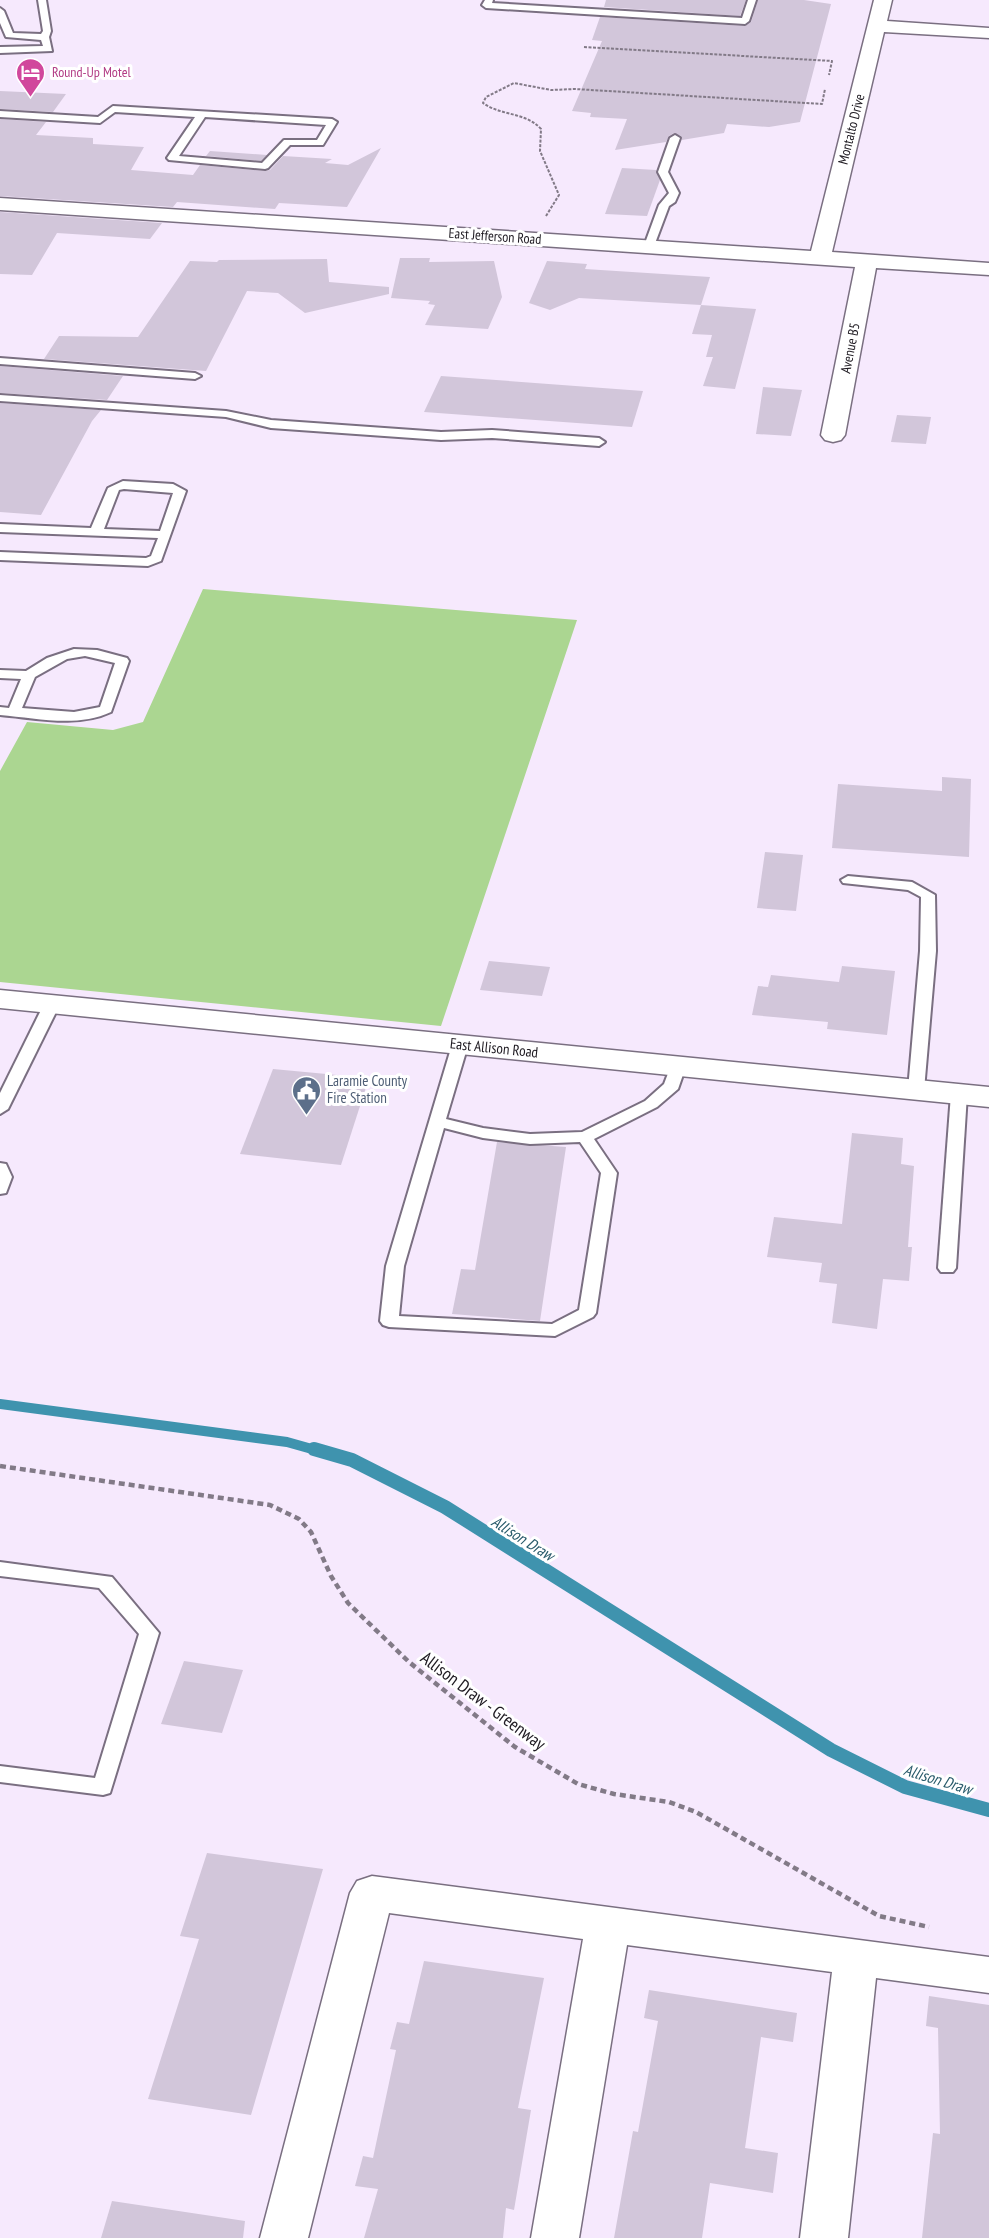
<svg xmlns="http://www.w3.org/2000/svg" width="989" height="2238" font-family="'PT Sans Narrow',sans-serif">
<rect width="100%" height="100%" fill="#f6e9fd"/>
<!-- green -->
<polygon fill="#abd691" points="203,589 577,620 441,1026 0,982 0,771 27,722 113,730 143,722"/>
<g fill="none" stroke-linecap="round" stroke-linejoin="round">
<!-- stream-far1 -->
<polyline stroke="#3f93ae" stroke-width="10" points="0,1404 287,1442 319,1451"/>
<!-- stream -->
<polyline stroke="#3f93ae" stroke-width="14" points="314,1449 352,1460 445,1507 831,1750 905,1787 989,1810"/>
</g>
<!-- building -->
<g fill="#d2c6da">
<polygon points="606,0 746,0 740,16 604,7"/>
<polygon points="758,0 804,0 831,4 800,122 769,127 727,124 724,133 682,140 681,136 674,133 669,136 666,142 615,150 627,119 590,117 591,113 572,111 602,41 592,40 600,17 745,26 751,22"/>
<polygon points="0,91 66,94 53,112 0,109"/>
<polygon points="0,119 46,122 36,135 93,138 93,144 144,147 131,170 193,175 200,165 265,171 270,170 283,156 332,159 325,163 348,165 381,148 347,207 279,203 275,209 177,202 173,207 0,196"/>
<polygon points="210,151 267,155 261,161 206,156"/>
<polygon points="622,168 656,170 660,180 647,216 605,214"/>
<polygon points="0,212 162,223 150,239 57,233 32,275 0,274"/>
<polygon points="400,258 430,258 429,262 494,261 502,297 488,329 425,325 435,305 428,304 430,301 391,298"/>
<polygon points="327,259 329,282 389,287 389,294 305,313 278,293 247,291 206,371 44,359 59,336 138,337 190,261 217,262 219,260"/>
<polygon points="547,261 587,264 585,269 710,277 701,305 579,298 550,310 529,303"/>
<polygon points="701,305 756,309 735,389 703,386 713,357 706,357 712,335 692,334"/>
<polygon points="0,366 123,376 107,400 0,393"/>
<polygon points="441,376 643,391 632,427 424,412"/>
<polygon points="763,387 802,390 791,436 756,434"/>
<polygon points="0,403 101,410 92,421 41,515 0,512"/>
<polygon points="897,415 931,417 926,444 891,442"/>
<polygon points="942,777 971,779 969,857 832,848 838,784 942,791"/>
<polygon points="765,852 803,855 796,911 757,908"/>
<polygon points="489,961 550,967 542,996 480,990"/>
<polygon points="842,966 895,971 887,1035 827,1029 828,1022 752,1015 758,986 768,987 771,975 839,982"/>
<polygon points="273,1069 369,1078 341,1165 240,1154"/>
<polygon points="852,1133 903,1138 901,1164 914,1166 908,1247 912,1247 909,1281 883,1279 877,1329 832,1323 837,1284 819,1282 822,1263 767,1257 774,1217 842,1224"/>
<polygon points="497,1142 566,1147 540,1321 452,1314 461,1269 475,1270"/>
<polygon points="184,1661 243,1670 222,1733 161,1724"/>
<polygon points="207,1853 323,1869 251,2115 148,2099 199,1939 180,1936"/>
<polygon points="424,1961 544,1978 518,2108 531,2110 514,2210 506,2208 503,2238 364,2238 378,2189 355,2186 363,2156 373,2158 396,2050 390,2049 397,2022 409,2024"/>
<polygon points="649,1990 797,2013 793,2042 761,2037 745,2148 778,2153 773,2193 710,2183 702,2238 614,2238 633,2131 638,2132 658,2021 644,2018"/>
<polygon points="929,1996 989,2005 989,2238 922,2238 933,2133 940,2134 938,2028 926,2026"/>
<polygon points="112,2201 245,2221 243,2238 101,2238"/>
</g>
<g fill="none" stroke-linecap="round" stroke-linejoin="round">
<defs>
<g id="service">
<polygon points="38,0 46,0 51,31 49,37 52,51 0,53 0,47 43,46 41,40 6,37 0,23 0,8 4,11 13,33 41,34 43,31"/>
<polygon points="485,0 493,0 492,3 742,18 748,0 756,0 749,21 745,24 486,8 482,5"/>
<path d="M113 106 332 119 337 122 323 145H290L268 168 265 169 169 160 167 158 195 117 115 112 100 123 0 117V111L98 117ZM205 117 326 125 317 140H284L262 163 179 156Z"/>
<polygon points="675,135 680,138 668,172 679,193 675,202 669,206 654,246 649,249 644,246 659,205 669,193 658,172 670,138"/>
<polygon points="0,358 195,373 201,376 195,379 0,364"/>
<polygon points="0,395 226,411 271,420 441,432 492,430 599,438 605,442 599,446 492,438 441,440 271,428 226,417 0,401"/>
<path d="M123 481 173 484 186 491 161 561 148 566 0 560V552L146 558 151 556 158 538 0 532V524L91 528 108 488ZM124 489 173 493 160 531 104 529 119 490Z"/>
<path d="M74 649 97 650 127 658 129 661 111 712C77 728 36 718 0 715V707L9 708 21 679 0 678V670L26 671 47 658ZM85 656 115 663 100 707 74 712 22 708 35 677 67 659Z"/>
<polygon points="848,876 912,882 935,895 936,951 924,1090 922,1093 910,1093 908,1090 920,951 921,897 908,890 843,883 841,880"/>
<polygon points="52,999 60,1004 8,1109 0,1114 0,1093 44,1004"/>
<path d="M460 1040 468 1045 446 1119 483 1128 530 1134 582 1132 645 1101 664 1084 672 1063H684L686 1066 678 1089 657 1107 594 1139 617 1173 596 1313 593 1317 555 1336 389 1327 383 1325 380 1321 386 1266 452 1045ZM444 1128 483 1138 530 1144 580 1142 601 1173 579 1310 552 1324 399 1316 404 1266Z"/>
<polygon points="959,1089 967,1094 956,1268 953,1272 941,1272 938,1268 951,1094"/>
<polygon points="0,1163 6,1164 12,1177 6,1193 0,1194"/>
<polygon points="0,1562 112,1577 159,1633 110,1793 103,1795 0,1782 0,1766 95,1778 139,1634 99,1588 0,1576"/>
</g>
<g id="minor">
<polygon points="874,0 892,0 887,21 989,28 989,38 884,32 832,252 989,263 989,275 876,268 845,435 841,440 833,442 825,440 821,435 855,267 0,210 0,198 811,251"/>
<polygon points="372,1876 989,1957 989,1993 876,1978 848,2238 800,2238 832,1972 627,1945 579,2238 531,2238 583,1939 389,1913 308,2238 260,2238 350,1893 357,1881"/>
</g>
<polygon id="tertiary" points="0,990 989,1087 989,1107 0,1008"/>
</defs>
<!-- service casing -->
<use href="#service" stroke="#7a6f81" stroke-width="4"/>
<!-- minor casing -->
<use href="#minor" stroke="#7a6f81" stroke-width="3"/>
<!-- tertiary casing -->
<use href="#tertiary" stroke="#7a6f81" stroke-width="3"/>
<!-- path-far1 -->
<g stroke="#827a87" stroke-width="2" stroke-dasharray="3 1.5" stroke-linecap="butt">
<polyline points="584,47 832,61 829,75"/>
<path d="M546 216 559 195 540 151 541 129C526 112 501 116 483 103L486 97 514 83 551 90 575 89 822 104 825 89"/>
</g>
<!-- path -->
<polyline stroke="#827a87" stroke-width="4.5" stroke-dasharray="6 4" stroke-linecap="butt" points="0,1466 270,1505 299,1519 311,1532 331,1576 348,1603 409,1662 515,1747 578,1784 614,1794 669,1802 696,1812 879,1916 929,1927"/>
<!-- service -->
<use href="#service" fill="#fff" fill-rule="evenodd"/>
<!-- minor -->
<use href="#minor" fill="#fff" fill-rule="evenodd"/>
<!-- tertiary -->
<use href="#tertiary" fill="#fff" fill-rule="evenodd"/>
</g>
<!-- icons -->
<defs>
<symbol id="hotel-pin" viewBox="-11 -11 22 30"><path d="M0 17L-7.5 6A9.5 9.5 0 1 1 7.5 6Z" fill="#d1479c" stroke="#fff"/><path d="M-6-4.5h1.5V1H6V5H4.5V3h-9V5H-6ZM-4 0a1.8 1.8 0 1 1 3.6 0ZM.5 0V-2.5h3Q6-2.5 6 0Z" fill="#fff"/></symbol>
<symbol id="civic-pin" viewBox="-11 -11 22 30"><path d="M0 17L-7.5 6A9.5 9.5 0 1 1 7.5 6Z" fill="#5c6f8a" stroke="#fff"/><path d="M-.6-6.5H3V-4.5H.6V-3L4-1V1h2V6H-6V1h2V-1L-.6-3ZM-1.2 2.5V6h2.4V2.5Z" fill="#fff"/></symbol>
</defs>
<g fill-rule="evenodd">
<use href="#hotel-pin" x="14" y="56" width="33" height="45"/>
<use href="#civic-pin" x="290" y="1074" width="33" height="45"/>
</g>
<g text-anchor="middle" stroke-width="6" stroke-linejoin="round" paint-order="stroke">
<!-- far-hotel labels -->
<g font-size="14" fill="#b23c85" stroke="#fff" text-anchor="start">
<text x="52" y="77">Round-Up Motel</text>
</g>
<!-- far-street labels -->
<g font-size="14" fill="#1e1a21" stroke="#fff">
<text transform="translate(851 129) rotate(-76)" y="5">Montalto Drive</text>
<text transform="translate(495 236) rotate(4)" y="5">East Jefferson Road</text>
<text transform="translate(850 348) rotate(-79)" y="5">Avenue B5</text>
</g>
<!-- street labels -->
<g font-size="15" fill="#1e1a21" stroke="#fff">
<text transform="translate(494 1048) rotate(6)" y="5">East Allison Road</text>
</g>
<!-- service labels -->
<g font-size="15" fill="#4e5e75" stroke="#fff" text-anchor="start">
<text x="327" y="1086">Laramie County<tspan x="327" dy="17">Fire Station</tspan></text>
</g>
<!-- water labels -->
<g font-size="16" font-style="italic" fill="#295b6b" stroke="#fff">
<text transform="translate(523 1538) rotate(32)" y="6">Allison Draw</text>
<text transform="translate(938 1779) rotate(17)" y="6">Allison Draw</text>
</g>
<!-- near-street labels -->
<g font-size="18" fill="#1e1a21" stroke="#fff">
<text transform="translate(483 1701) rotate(37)" y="6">Allison Draw - Greenway</text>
</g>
</g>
</svg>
